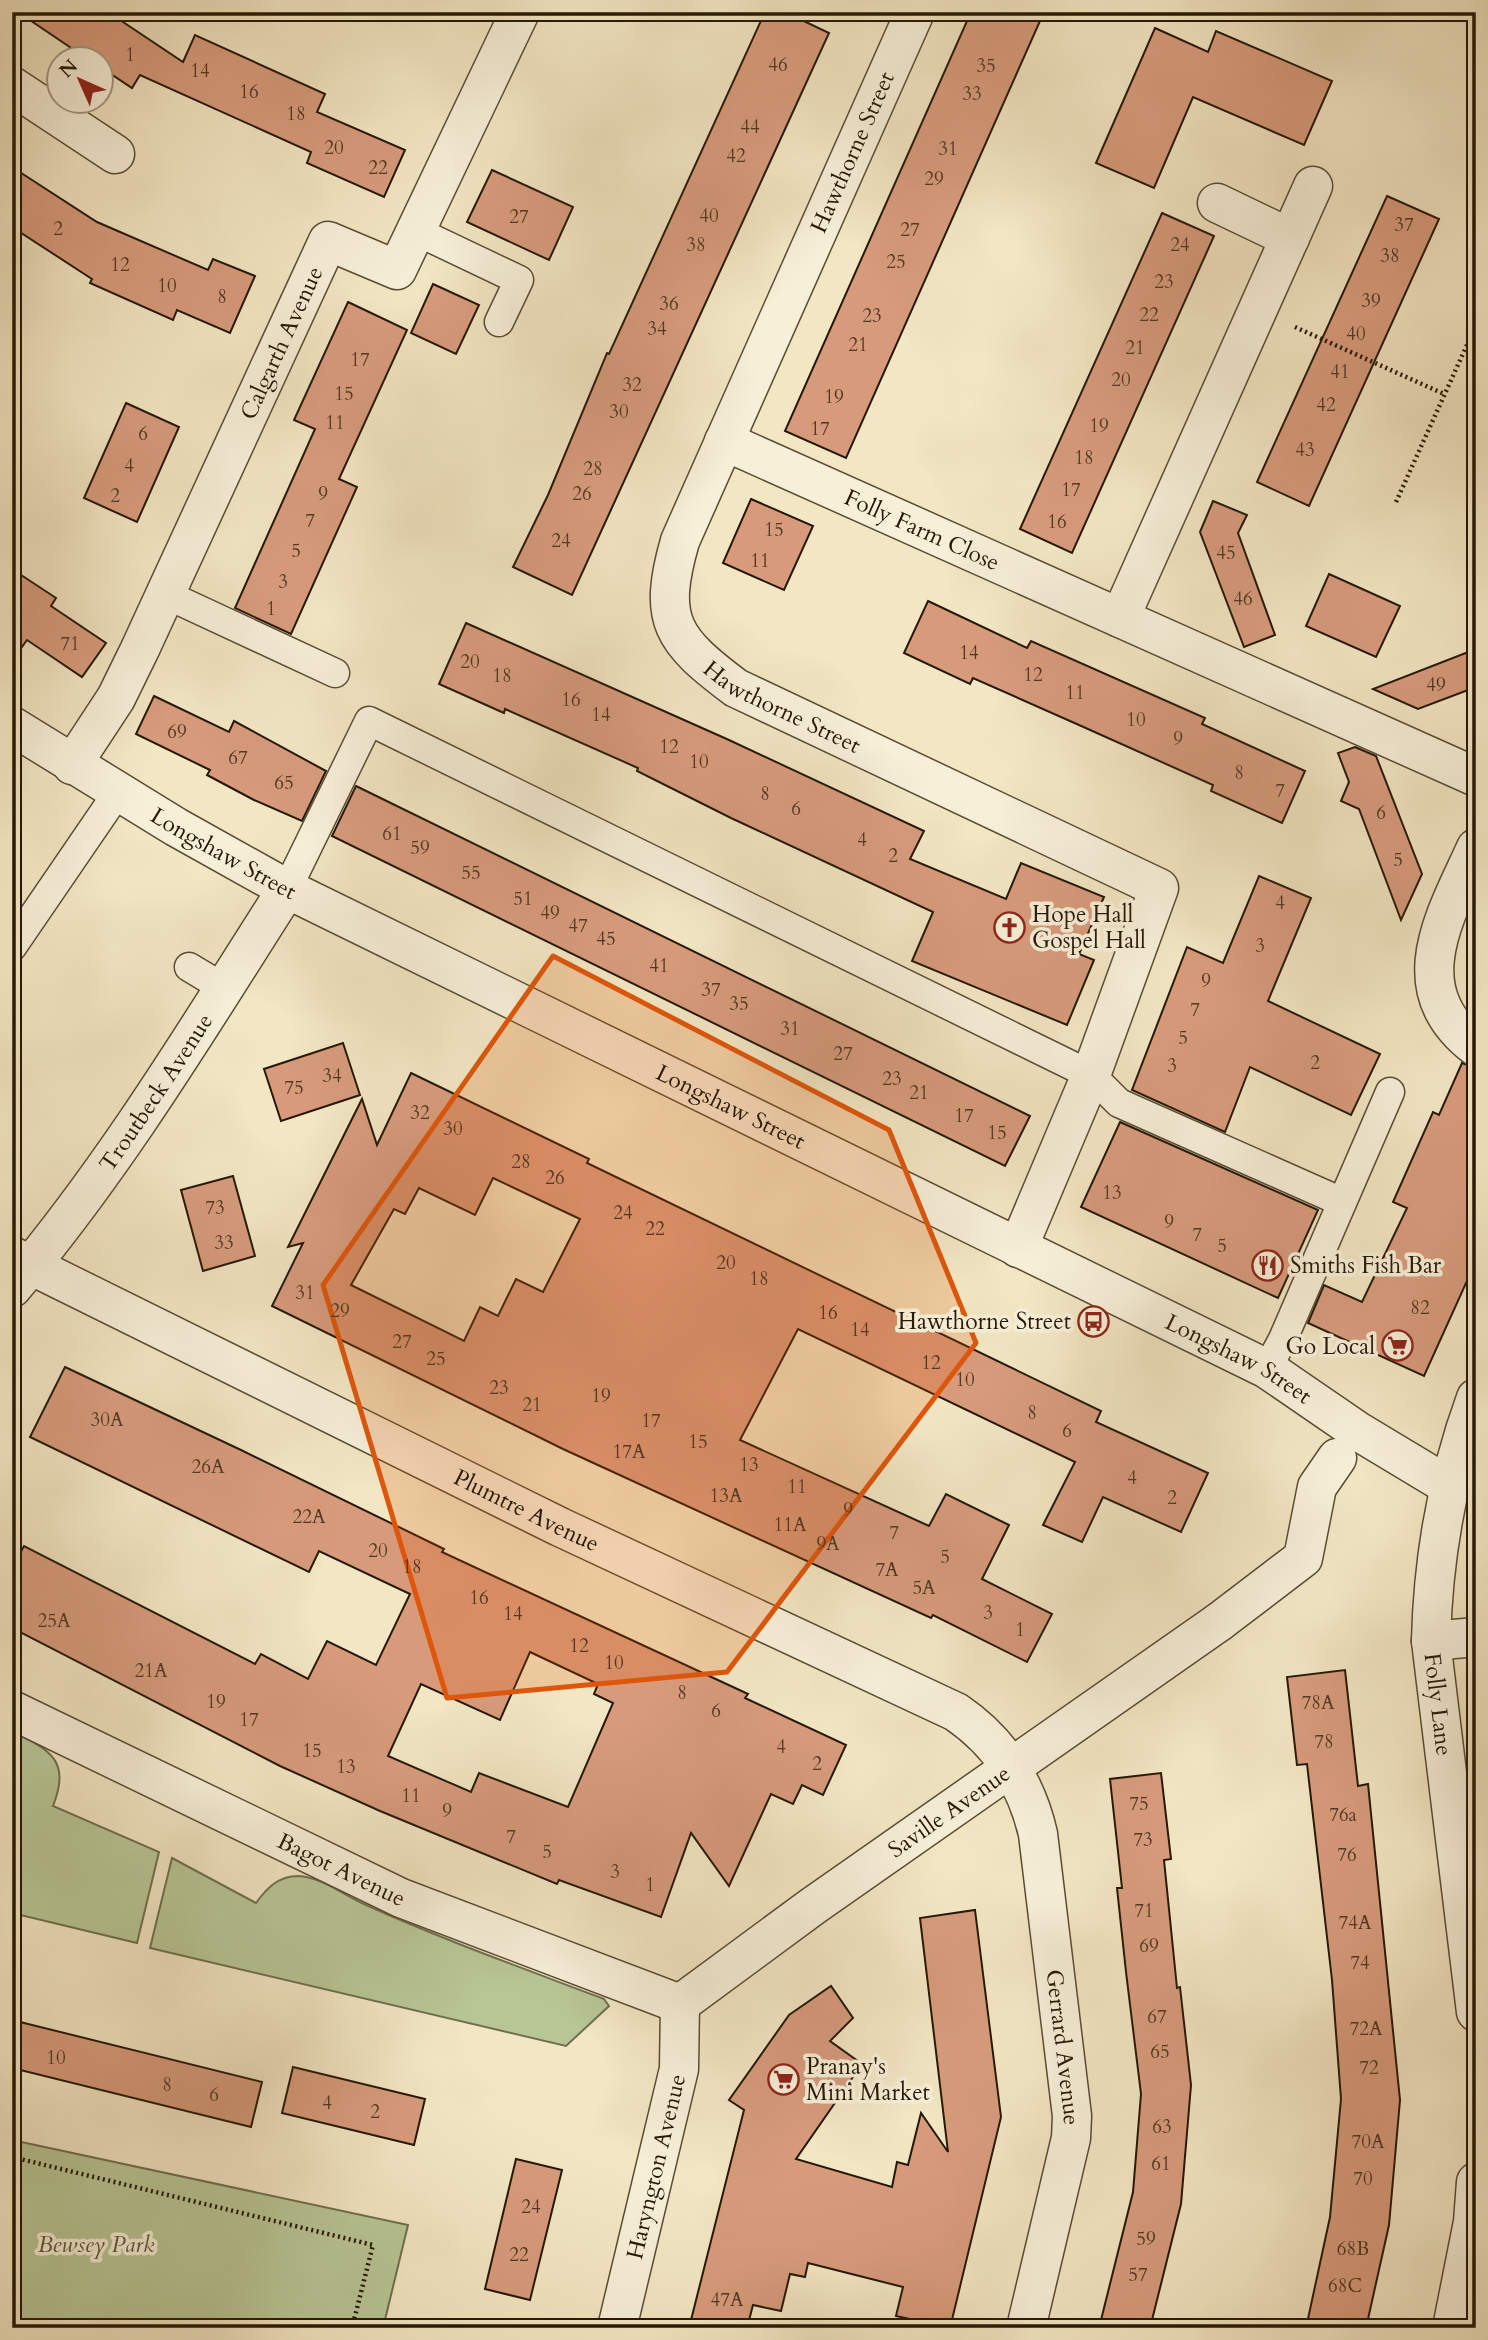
<svg xmlns="http://www.w3.org/2000/svg" width="1488" height="2340" font-family="Cardo,serif">
<rect width="100%" height="100%" fill="#f2e6c3"/>
<filter id="stains"><feTurbulence type="fractalNoise" baseFrequency=".00286" numOctaves="4"/><feColorMatrix values="0 0 0 0 .2 0 0 0 0 .09 0 0 0 0 .02 0 0 0 .5 -.17"/></filter>
<radialGradient id="worn" r=".72"><stop offset=".6" stop-color="#630" stop-opacity="0"/><stop offset="1" stop-color="#630" stop-opacity=".3"/></radialGradient>
<!-- green -->
<g fill="#b8c696" stroke="#6f6f4e" stroke-width="2">
<path d="M12 1731C50 1750 71 1760 53 1806L159 1852 137 1943 12 1913Z"/>
<path d="M172 1858 256 1903C266 1889 278 1876 298 1876 322 1877 345 1896 366 1905 444 1940 525 1969 604 1999L609 2006 566 2046 150 1948Z"/>
<polygon points="12,2140 408,2225 383,2328 12,2328"/>
</g>
<!-- building -->
<g fill="#d79b7c" stroke="#261805" stroke-width="2" fill-rule="evenodd">
<polygon points="18,12 108,12 183,62 195,35 325,94 317,112 405,150 384,197 307,163 311,152 140,75 132,88 102,68 102,60 89,60"/>
<polygon points="765,12 785,12 829,33 572,595 513,567 548,495 607,353 609,354"/>
<polygon points="971,12 1044,12 846,458 785,431"/>
<polygon points="1155,28 1208,52 1216,31 1332,81 1304,145 1193,97 1154,188 1096,163"/>
<polygon points="12,167 97,222 208,270 213,259 255,276 230,333 177,310 173,320 90,283 92,279 12,227"/>
<polygon points="492,170 573,207 549,260 467,222"/>
<polygon points="1387,196 1439,219 1309,506 1257,482"/>
<polygon points="1162,213 1214,236 1072,553 1020,529"/>
<polygon points="433,284 479,305 456,354 411,333"/>
<polygon points="348,302 407,330 339,479 357,487 291,634 235,608 315,429 294,420"/>
<polygon points="126,403 179,427 137,522 84,498"/>
<polygon points="751,499 813,526 784,590 723,563"/>
<polygon points="1213,501 1247,515 1238,533 1275,635 1244,647 1200,532"/>
<polygon points="12,569 56,598 51,606 106,643 82,677 27,640 12,661"/>
<polygon points="1329,574 1400,606 1376,657 1306,626"/>
<polygon points="928,601 1027,648 1031,641 1205,718 1202,724 1305,771 1282,823 1211,791 1213,785 1079,725 973,678 970,684 904,653"/>
<polygon points="466,623 729,740 924,831 910,859 1006,899 1021,863 1104,897 1079,954 1094,960 1067,1025 912,961 933,912 731,818 637,771 638,768 505,709 504,713 439,684"/>
<polygon points="1476,649 1476,687 1418,709 1373,689"/>
<polygon points="154,696 229,732 234,721 326,771 302,821 254,800 207,775 210,770 136,734"/>
<polygon points="1355,747 1376,756 1422,874 1401,920 1359,809 1341,801 1349,782 1338,753"/>
<polygon points="356,786 1030,1116 1005,1166 332,836"/>
<polygon points="1259,876 1311,898 1268,1001 1380,1054 1351,1115 1250,1067 1225,1132 1132,1090 1187,947 1223,963"/>
<polygon points="343,1043 360,1095 281,1121 264,1069"/>
<polygon points="1462,1063 1476,1068 1476,1261 1424,1376 1308,1323 1324,1285 1362,1302 1407,1208 1393,1202 1433,1112 1439,1115"/>
<path d="M411 1073 589 1159 587 1163 1101 1411 1096 1422 1208 1473 1181 1532 1103 1497 1082 1542 1043 1525 1075 1462 798 1329 740 1440 929 1526 946 1494 1009 1525 982 1579 1052 1614 1027 1662 933 1615 931 1618 563 1449 272 1306 303 1243 288 1247 362 1099 377 1145ZM493 1178 580 1219 543 1292 516 1279 498 1316 480 1307 464 1341 351 1285 394 1209 405 1214 419 1188 475 1215Z"/>
<polygon points="1120,1122 1318,1210 1278,1298 1081,1207"/>
<polygon points="233,1176 255,1256 203,1271 181,1190"/>
<path d="M65 1367 241 1450 444 1549 442 1552 748 1694 745 1698 846 1745 823 1795 802 1785 793 1804 771 1794 729 1886 691 1833 661 1917 559 1880 557 1884 380 1811 280 1766 12 1628V1568L24 1546 255 1664 261 1654 308 1679 327 1641 376 1665 410 1594 319 1551 309 1572 30 1437ZM530 1652 598 1684 594 1694 613 1703 568 1807 479 1773 471 1792 388 1756 421 1684 500 1720Z"/>
<polygon points="1345,1670 1358,1786 1368,1784 1400,2100 1389,2225 1366,2328 1306,2328 1330,2217 1341,2099 1332,1980 1307,1764 1297,1765 1287,1677"/>
<polygon points="1161,1773 1171,1859 1164,1860 1177,1988 1180,1987 1191,2085 1181,2204 1150,2328 1099,2328 1133,2192 1141,2094 1126,1972 1117,1888 1122,1888 1110,1779"/>
<polygon points="975,1910 1001,2117 950,2328 896,2316 903,2287 808,2263 805,2277 790,2274 781,2311 753,2305 747,2328 689,2328 744,2110 729,2100 789,2015 831,1986 853,2018 830,2041 862,2064 796,2159 892,2187 897,2162 908,2165 921,2113 948,2152 920,1918"/>
<polygon points="12,2020 262,2082 251,2127 12,2068"/>
<polygon points="293,2067 425,2099 414,2145 282,2113"/>
<polygon points="516,2159 562,2170 530,2300 485,2289"/>
</g>
<g fill="none" stroke-linecap="round" stroke-linejoin="round">
<defs>
<g id="service">
<polyline points="416,231 519,280 499,322"/>
<polyline points="165,594 335,673"/>
<polyline points="287,889 369,721 1091,1075 1119,1103 1342,1202"/>
<polyline points="12,947 118,792"/>
<polyline points="189,967 224,988"/>
<polyline points="1267,1369 1283,1339 1390,1092"/>
</g>
<polyline id="pedestrian" points="1219,1622 1303,1558 1317,1487 1337,1458"/>
<g id="minor">
<path id="s1" d="M915 12 680 541C657 621 672 640 736 688L1159 888 1091 1075 1018 1248"/>
<polyline points="12,86 115,154"/>
<polyline points="1217,203 1290,238"/>
<path id="s2" d="M724 441 1476 777"/>
<polyline points="1120,618 1313,186"/>
<path id="s3" d="M72 765 116 698 140 649 328 241 397 270 520 12"/>
<path d="M1476 848C1445 916 1400 989 1476 1047"/>
<path id="s4" d="M12 1256 560 1527 956 1712C1000 1742 1026 1782 1038 1834L1072 2116 1071 2138 1026 2328"/>
<path id="s5" d="M12 1288C117 1164 200 1025 287 889"/>
<polyline points="1431,1641 1476,1637"/>
<path id="s6" d="M12 1710 401 1898 680 2004"/>
<path id="s7" d="M680 2004 813 1906 1219 1622"/>
<path id="s8" d="M617 2328 679 2069 680 2004"/>
</g>
<g id="tertiary">
<path id="s9" d="M12 726 176 827 287 889 1267 1369 1356 1430 1449 1486"/>
<path id="s10" d="M1476 1398C1447 1477 1433 1557 1431 1641L1476 2012"/>
<polyline points="1452,2328 1473,2222 1476,2182"/>
</g>
</defs>
<!-- service casing -->
<use href="#service" stroke="#594c34" stroke-width="31"/>
<!-- pedestrian casing -->
<use href="#pedestrian" stroke="#594c34" stroke-width="41"/>
<!-- minor casing -->
<use href="#minor" stroke="#594c34" stroke-width="41"/>
<!-- tertiary casing -->
<use href="#tertiary" stroke="#594c34" stroke-width="41"/>
<!-- path -->
<g stroke="#261805" stroke-width="4.5" stroke-dasharray="2 3.5" stroke-linecap="butt">
<polyline points="1295,327 1444,394"/>
<polyline points="1396,502 1476,325"/>
<polyline points="12,2157 373,2245 352,2328"/>
</g>
<!-- service -->
<use href="#service" stroke="#f7efd8" stroke-width="28"/>
<!-- pedestrian -->
<use href="#pedestrian" stroke="#f7efd8" stroke-width="38"/>
<!-- minor -->
<use href="#minor" stroke="#f7efd8" stroke-width="38"/>
<!-- tertiary -->
<use href="#tertiary" stroke="#f7efd8" stroke-width="38"/>
</g>
<!-- marked area -->
<path fill="#de560c" fill-opacity="0.2" stroke="#de560c" stroke-width="5" stroke-linejoin="round" d="M553 956 889 1130 976 1343 727 1672 447 1698 323 1285Z"/>
<!-- icons -->
<defs>
<symbol id="church-ring" viewBox="-11 -11 22 22"><circle r="9.5" fill="#f7efd8" stroke="#8f2418" stroke-width="1.5"/><path d="M-1.2-6h2.4v3.5h3.3v2.4h-3.3V6h-2.4V-.1h-3.3v-2.4h3.3Z" fill="#8f2418"/></symbol>
<symbol id="restaurant-ring" viewBox="-11 -11 22 22"><circle r="9.5" fill="#f7efd8" stroke="#8f2418" stroke-width="1.5"/><path d="M-5-6h1v4h1v-4h1v4h1v-4h1v5L-1.5 .5V6h-2V.5L-5-1ZM5-6V6H3V1.5H1.5Q1.5-4 5-6Z" fill="#8f2418"/></symbol>
<symbol id="bus-ring" viewBox="-11 -11 22 22"><circle r="9.5" fill="#f7efd8" stroke="#8f2418" stroke-width="1.5"/><path d="M-5-6H5V4H4V6H2V4H-2V6H-4V4H-5ZM-3.5-4V0h7V-4ZM-3.5 1.2v1.5H-2V1.2ZM2 1.2v1.5H3.5V1.2Z" fill="#8f2418"/></symbol>
<symbol id="supermarket-ring" viewBox="-11 -11 22 22"><circle r="9.5" fill="#f7efd8" stroke="#8f2418" stroke-width="1.5"/><path d="M-6-5.5h2.5l.6 2H6L4.5 2H-2.5L-4.4-4H-6ZM-1.5 3.2a1.3 1.3 0 1 0 .1 0ZM3 3.2a1.3 1.3 0 1 0 .1 0Z" fill="#8f2418"/></symbol>
</defs>
<g fill-rule="evenodd">
<use href="#church-ring" x="992" y="910" width="35" height="35"/>
<use href="#restaurant-ring" x="1250" y="1248" width="35" height="35"/>
<use href="#bus-ring" x="1076" y="1304" width="35" height="35"/>
<use href="#supermarket-ring" x="1380" y="1328" width="35" height="35"/>
<use href="#supermarket-ring" x="766" y="2062" width="35" height="35"/>
</g>
<g text-anchor="middle" stroke-width="7" stroke-linejoin="round" paint-order="stroke">
<!-- number labels -->
<g font-size="19" fill="#523923">
<text x="130" y="61">1</text>
<text x="778" y="71">46</text>
<text x="986" y="72">35</text>
<text x="200" y="77">14</text>
<text x="249" y="98">16</text>
<text x="972" y="100">33</text>
<text x="296" y="120">18</text>
<text x="750" y="133">44</text>
<text x="334" y="154">20</text>
<text x="948" y="155">31</text>
<text x="736" y="162">42</text>
<text x="378" y="174">22</text>
<text x="934" y="185">29</text>
<text x="709" y="222">40</text>
<text x="519" y="223">27</text>
<text x="1404" y="231">37</text>
<text x="58" y="235">2</text>
<text x="910" y="236">27</text>
<text x="696" y="251">38</text>
<text x="1180" y="251">24</text>
<text x="1390" y="262">38</text>
<text x="896" y="268">25</text>
<text x="120" y="271">12</text>
<text x="1164" y="288">23</text>
<text x="167" y="292">10</text>
<text x="222" y="303">8</text>
<text x="1371" y="307">39</text>
<text x="669" y="310">36</text>
<text x="1149" y="321">22</text>
<text x="872" y="322">23</text>
<text x="657" y="335">34</text>
<text x="1356" y="340">40</text>
<text x="858" y="351">21</text>
<text x="1135" y="354">21</text>
<text x="360" y="366">17</text>
<text x="1340" y="378">41</text>
<text x="1121" y="386">20</text>
<text x="632" y="391">32</text>
<text x="344" y="400">15</text>
<text x="834" y="403">19</text>
<text x="1326" y="411">42</text>
<text x="619" y="418">30</text>
<text x="335" y="429">11</text>
<text x="1099" y="432">19</text>
<text x="820" y="435">17</text>
<text x="143" y="440">6</text>
<text x="1305" y="456">43</text>
<text x="1084" y="464">18</text>
<text x="129" y="472">4</text>
<text x="593" y="475">28</text>
<text x="1071" y="496">17</text>
<text x="323" y="500">9</text>
<text x="582" y="500">26</text>
<text x="115" y="502">2</text>
<text x="310" y="527">7</text>
<text x="1057" y="528">16</text>
<text x="774" y="536">15</text>
<text x="561" y="547">24</text>
<text x="296" y="557">5</text>
<text x="1226" y="559">45</text>
<text x="760" y="567">11</text>
<text x="283" y="588">3</text>
<text x="1243" y="605">46</text>
<text x="271" y="615">1</text>
<text x="70" y="650">71</text>
<text x="969" y="659">14</text>
<text x="470" y="668">20</text>
<text x="1033" y="681">12</text>
<text x="502" y="682">18</text>
<text x="1436" y="691">49</text>
<text x="1075" y="699">11</text>
<text x="571" y="706">16</text>
<text x="601" y="721">14</text>
<text x="1136" y="726">10</text>
<text x="177" y="738">69</text>
<text x="1178" y="745">9</text>
<text x="669" y="753">12</text>
<text x="238" y="764">67</text>
<text x="699" y="768">10</text>
<text x="1239" y="779">8</text>
<text x="284" y="789">65</text>
<text x="1280" y="797">7</text>
<text x="765" y="800">8</text>
<text x="796" y="815">6</text>
<text x="1381" y="819">6</text>
<text x="392" y="840">61</text>
<text x="862" y="846">4</text>
<text x="420" y="854">59</text>
<text x="893" y="862">2</text>
<text x="1398" y="866">5</text>
<text x="471" y="879">55</text>
<text x="523" y="905">51</text>
<text x="1280" y="909">4</text>
<text x="550" y="919">49</text>
<text x="578" y="932">47</text>
<text x="606" y="945">45</text>
<text x="1260" y="952">3</text>
<text x="659" y="972">41</text>
<text x="1206" y="987">9</text>
<text x="711" y="996">37</text>
<text x="739" y="1010">35</text>
<text x="1195" y="1016">7</text>
<text x="790" y="1035">31</text>
<text x="1183" y="1044">5</text>
<text x="843" y="1060">27</text>
<text x="1315" y="1069">2</text>
<text x="1172" y="1072">3</text>
<text x="332" y="1082">34</text>
<text x="892" y="1085">23</text>
<text x="294" y="1094">75</text>
<text x="919" y="1099">21</text>
<text x="420" y="1119">32</text>
<text x="964" y="1122">17</text>
<text x="453" y="1135">30</text>
<text x="997" y="1139">15</text>
<text x="521" y="1168">28</text>
<text x="555" y="1184">26</text>
<text x="1112" y="1199">13</text>
<text x="215" y="1214">73</text>
<text x="623" y="1219">24</text>
<text x="1169" y="1228">9</text>
<text x="655" y="1235">22</text>
<text x="1197" y="1241">7</text>
<text x="224" y="1249">33</text>
<text x="1222" y="1252">5</text>
<text x="726" y="1269">20</text>
<text x="759" y="1285">18</text>
<text x="305" y="1299">31</text>
<text x="1420" y="1314">82</text>
<text x="340" y="1317">29</text>
<text x="828" y="1319">16</text>
<text x="860" y="1336">14</text>
<text x="402" y="1348">27</text>
<text x="436" y="1365">25</text>
<text x="931" y="1369">12</text>
<text x="965" y="1386">10</text>
<text x="499" y="1394">23</text>
<text x="601" y="1402">19</text>
<text x="532" y="1411">21</text>
<text x="1032" y="1419">8</text>
<text x="107" y="1426">30A</text>
<text x="651" y="1427">17</text>
<text x="1067" y="1437">6</text>
<text x="698" y="1448">15</text>
<text x="629" y="1458">17A</text>
<text x="749" y="1471">13</text>
<text x="208" y="1473">26A</text>
<text x="1132" y="1484">4</text>
<text x="797" y="1493">11</text>
<text x="726" y="1502">13A</text>
<text x="1172" y="1504">2</text>
<text x="848" y="1516">9</text>
<text x="309" y="1523">22A</text>
<text x="790" y="1531">11A</text>
<text x="894" y="1539">7</text>
<text x="828" y="1550">9A</text>
<text x="378" y="1557">20</text>
<text x="945" y="1563">5</text>
<text x="412" y="1573">18</text>
<text x="887" y="1576">7A</text>
<text x="924" y="1594">5A</text>
<text x="479" y="1604">16</text>
<text x="988" y="1619">3</text>
<text x="513" y="1620">14</text>
<text x="54" y="1627">25A</text>
<text x="1020" y="1636">1</text>
<text x="579" y="1652">12</text>
<text x="614" y="1669">10</text>
<text x="151" y="1677">21A</text>
<text x="682" y="1699">8</text>
<text x="216" y="1708">19</text>
<text x="1318" y="1709">78A</text>
<text x="716" y="1717">6</text>
<text x="249" y="1726">17</text>
<text x="1324" y="1748">78</text>
<text x="781" y="1753">4</text>
<text x="312" y="1757">15</text>
<text x="817" y="1770">2</text>
<text x="346" y="1773">13</text>
<text x="411" y="1802">11</text>
<text x="1139" y="1810">75</text>
<text x="447" y="1817">9</text>
<text x="1343" y="1821">76a</text>
<text x="511" y="1843">7</text>
<text x="1143" y="1846">73</text>
<text x="547" y="1858">5</text>
<text x="1347" y="1861">76</text>
<text x="615" y="1878">3</text>
<text x="650" y="1891">1</text>
<text x="1144" y="1917">71</text>
<text x="1355" y="1929">74A</text>
<text x="1149" y="1952">69</text>
<text x="1360" y="1969">74</text>
<text x="1157" y="2023">67</text>
<text x="1366" y="2035">72A</text>
<text x="1160" y="2058">65</text>
<text x="56" y="2064">10</text>
<text x="1369" y="2074">72</text>
<text x="167" y="2091">8</text>
<text x="214" y="2101">6</text>
<text x="327" y="2109">4</text>
<text x="375" y="2118">2</text>
<text x="1162" y="2133">63</text>
<text x="1368" y="2148">70A</text>
<text x="1161" y="2170">61</text>
<text x="1363" y="2185">70</text>
<text x="531" y="2213">24</text>
<text x="1146" y="2245">59</text>
<text x="1353" y="2255">68B</text>
<text x="519" y="2261">22</text>
<text x="1138" y="2281">57</text>
<text x="1345" y="2292">68C</text>
<text x="727" y="2306">47A</text>
</g>
<!-- street labels -->
<g font-size="23" fill="#261805" stroke="#f7efd8">
<text transform="translate(852 152) rotate(-66)" y="8">Hawthorne Street</text>
<text dy="8" stroke="none"><textPath href="#s3" startOffset="472">Calgarth Avenue</textPath></text>
<text dy="8" stroke="none"><textPath href="#s2" startOffset="217">Folly Farm Close</textPath></text>
<text dy="8" stroke="none"><textPath href="#s1" startOffset="803">Hawthorne Street</textPath></text>
<text dy="8" stroke="none"><textPath href="#s9" startOffset="247">Longshaw Street</textPath></text>
<text dy="8" stroke="none"><textPath href="#s5" startOffset="243">Troutbeck Avenue</textPath></text>
<text dy="8" stroke="none"><textPath href="#s9" startOffset="814">Longshaw Street</textPath></text>
<text dy="8" stroke="none"><textPath href="#s9" startOffset="1381">Longshaw Street</textPath></text>
<text dy="8" stroke="none"><textPath href="#s4" startOffset="574">Plumtre Avenue</textPath></text>
<text dy="8" stroke="none"><textPath href="#s10" startOffset="312">Folly Lane</textPath></text>
<text dy="8" stroke="none"><textPath href="#s7" startOffset="331">Saville Avenue</textPath></text>
<text dy="8" stroke="none"><textPath href="#s6" startOffset="366">Bagot Avenue</textPath></text>
<text dy="8" stroke="none"><textPath href="#s4" startOffset="1414">Gerrard Avenue</textPath></text>
<text dy="8" stroke="none"><textPath href="#s8" startOffset="166">Haryngton Avenue</textPath></text>
</g>
<!-- poi labels -->
<g font-size="23" fill="#261805" stroke="#f7efd8" text-anchor="start">
<text x="1032" y="922">Hope Hall<tspan x="1032" dy="26">Gospel Hall</tspan></text>
<text x="1290" y="1273">Smiths Fish Bar</text>
<text x="1071" y="1329" text-anchor="end">Hawthorne Street</text>
<text x="1375" y="1354" text-anchor="end">Go Local</text>
<text x="806" y="2074">Pranay's<tspan x="806" dy="26">Mini Market</tspan></text>
</g>
<!-- park labels -->
<g font-size="23" font-style="italic" fill="#595538" stroke="#f7efd8">
<text x="96" y="2252">Bewsey Park</text>
</g>
</g>
<!-- margin -->
<rect width="1488" height="2340" fill="none" stroke="#f2e6c3" stroke-width="42"/>
<rect x="14" y="14" width="1460" height="2312" fill="none" stroke="#261805" stroke-width="3.5"/>
<rect x="21" y="21" width="1446" height="2298" fill="none" stroke="#261805" stroke-width="2"/>
<!-- north arrow -->
<g transform="translate(80 80) rotate(315)"><circle r="33" fill="#f7efd8" stroke="#a39984" stroke-width="2"/>
<path d="M0-5L12 26L0 18L-12 26Z" fill="#8f2418"/>
<text y="-10" font-size="19" font-weight="bold" text-anchor="middle" fill="#261805">N</text>
</g>
<rect width="100%" height="100%" filter="url(#stains)"/>
<rect width="100%" height="100%" fill="url(#worn)"/>
</svg>
